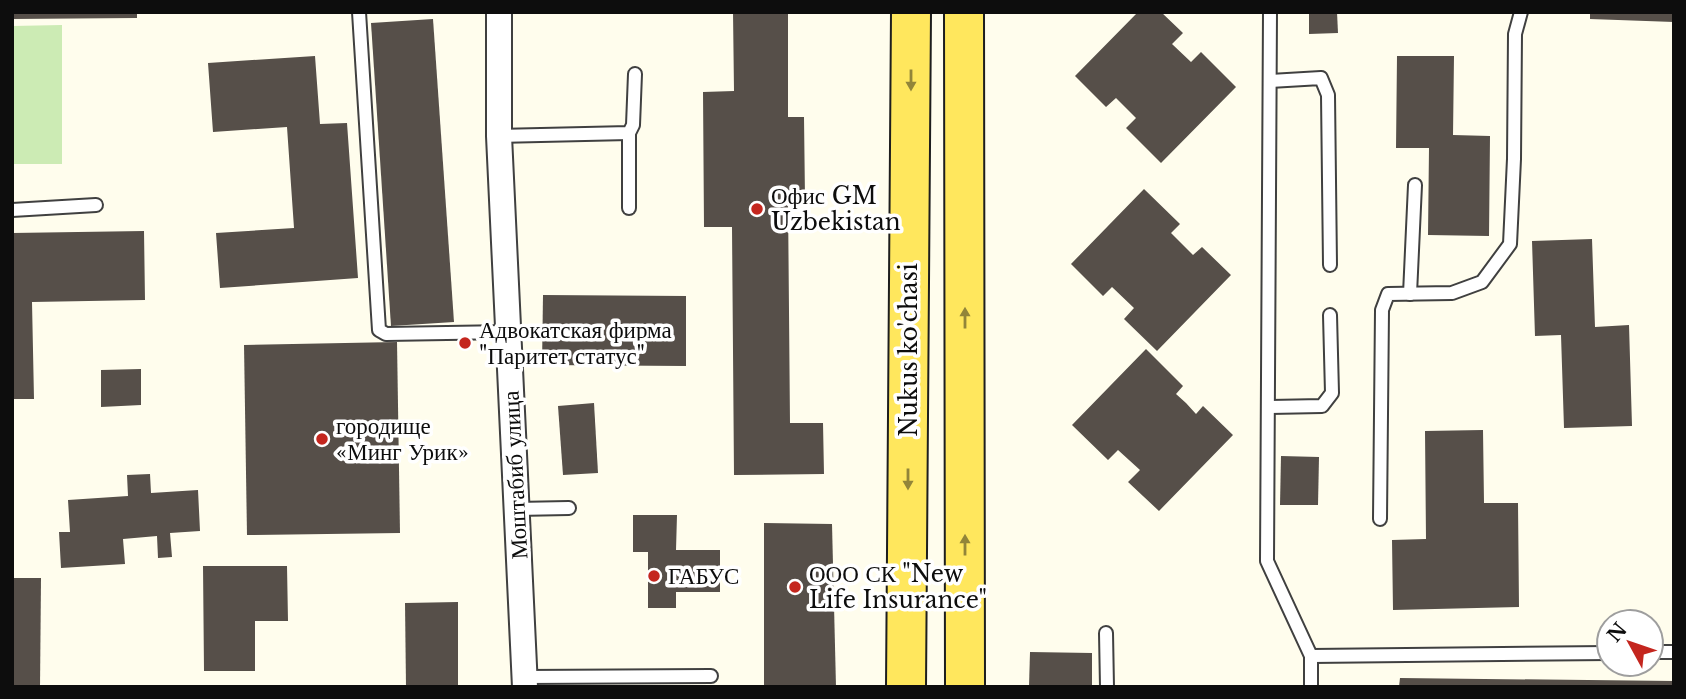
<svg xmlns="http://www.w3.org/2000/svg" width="1686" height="699" font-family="'Libre Baskerville',serif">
<rect width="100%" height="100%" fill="#fffded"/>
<!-- green -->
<polygon fill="#ccebb4" points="62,25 62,164 12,164 12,26"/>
<!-- building -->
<g fill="#564f49">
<polygon points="12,12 137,12 137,18 12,19"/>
<polygon points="733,12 788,12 788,117 804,117 805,199 788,199 790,423 823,423 824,474 734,475 732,227 704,227 703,92 734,91"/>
<polygon points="1138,12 1161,12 1183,33 1172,44 1191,62 1201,52 1236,87 1161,163 1126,128 1136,118 1116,98 1106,107 1075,76"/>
<polygon points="1309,12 1337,12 1338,33 1309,34"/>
<polygon points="1590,12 1674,12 1674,22 1590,19"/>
<polygon points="433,19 454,322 391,326 371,23"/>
<polygon points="315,56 320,124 347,123 358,278 220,288 216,233 294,228 287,127 213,132 208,63"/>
<polygon points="1397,56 1454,56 1453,135 1490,136 1489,236 1428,235 1429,148 1396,148"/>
<polygon points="1144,189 1180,224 1171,233 1193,255 1202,247 1231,275 1157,351 1124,319 1134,308 1112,287 1103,296 1071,264"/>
<polygon points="144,231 145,300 32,302 34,399 12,399 12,233"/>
<polygon points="1592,239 1595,327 1629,325 1632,426 1564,428 1561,335 1535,336 1532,241"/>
<polygon points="543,295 686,296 686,366 542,365"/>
<polygon points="397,342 400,533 247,535 244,345"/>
<polygon points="1146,349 1183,386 1176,394 1186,403 1196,414 1203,406 1233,435 1159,511 1128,482 1140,470 1118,450 1108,460 1072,425"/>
<polygon points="141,369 141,405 101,407 101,370"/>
<polygon points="594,403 598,473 563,475 558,406"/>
<polygon points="1483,430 1484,503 1518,503 1519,607 1393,610 1392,540 1426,539 1425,431"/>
<polygon points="1281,456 1319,457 1318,505 1280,505"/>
<polygon points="150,474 151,493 198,490 200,531 170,533 172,557 158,558 157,536 123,539 125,564 61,568 59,532 70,532 68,500 128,496 127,475"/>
<polygon points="633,515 677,515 676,550 720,550 720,592 676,592 676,608 648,608 648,552 633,552"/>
<polygon points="764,523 832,524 836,687 764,687"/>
<polygon points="203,566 287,566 288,621 255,621 255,671 204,671"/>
<polygon points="12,578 41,578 40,687 12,687"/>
<polygon points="458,602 458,687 406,687 405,603"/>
<polygon points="1030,652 1092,653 1092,687 1029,687"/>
<polygon points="1400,678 1674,681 1674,687 1399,687"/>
</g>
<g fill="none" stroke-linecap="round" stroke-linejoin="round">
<defs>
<g id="lane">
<polyline points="359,12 379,330 386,334 508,332"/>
<polyline points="1270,12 1267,561 1311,656 1311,687"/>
<polyline points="1270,81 1321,78 1328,95 1330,265"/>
<polyline points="499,136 629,133 633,125 635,74"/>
<polyline points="629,208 629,133"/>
<polyline points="12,210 96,205"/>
<polyline points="1410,294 1415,185"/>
<polyline points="1268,407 1322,406 1332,393 1330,315"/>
<polyline points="516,509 569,508"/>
<polyline points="1380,519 1382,310 1388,294 1452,293 1482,282 1510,244 1514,159 1515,34 1521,12"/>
<polyline points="1106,633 1107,687"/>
<polyline points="1651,652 1674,652"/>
<polyline points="1311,656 1609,653"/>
<polyline points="524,677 711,676"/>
</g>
<polyline id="street" points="499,12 499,136 525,687"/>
<g id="primary">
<polyline points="964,12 965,687"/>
<polyline points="906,687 911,12"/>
</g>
</defs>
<!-- lane casing -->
<use href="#lane" stroke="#404040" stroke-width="16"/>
<!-- street casing -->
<use href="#street" stroke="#404040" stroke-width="28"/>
<!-- primary casing -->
<use href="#primary" stroke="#1e1e1e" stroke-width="42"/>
<!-- lane -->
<use href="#lane" stroke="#fff" stroke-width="12"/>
<!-- street -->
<use href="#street" stroke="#fff" stroke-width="24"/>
<!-- primary -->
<use href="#primary" stroke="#ffe75d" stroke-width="38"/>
</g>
<!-- one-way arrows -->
<defs><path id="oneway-solid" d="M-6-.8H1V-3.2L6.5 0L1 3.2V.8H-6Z" transform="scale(1.75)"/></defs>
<g fill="#928539">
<use href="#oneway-solid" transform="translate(911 80) rotate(90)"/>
<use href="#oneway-solid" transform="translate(965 318) rotate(-90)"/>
<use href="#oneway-solid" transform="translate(908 479) rotate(90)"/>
<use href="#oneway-solid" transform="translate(965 545) rotate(-90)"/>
</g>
<!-- markers -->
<g fill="#c4261e" stroke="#fff" stroke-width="2.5">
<circle cx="757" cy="209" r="7"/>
<circle cx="465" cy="343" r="7"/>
<circle cx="322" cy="439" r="7"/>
<circle cx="654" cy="576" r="7"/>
<circle cx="795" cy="587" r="7"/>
</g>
<g text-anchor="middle" stroke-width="7" stroke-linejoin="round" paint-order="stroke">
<!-- poi labels -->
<g font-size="23" fill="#0d0d0d" stroke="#fff" text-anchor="start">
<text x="771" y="204">Офис GM<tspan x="771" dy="26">Uzbekistan</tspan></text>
<text x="479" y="338">Адвокатская фирма<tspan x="479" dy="26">"Паритет статус"</tspan></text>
<text x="336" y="434">городище<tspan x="336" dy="26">«Минг Урик»</tspan></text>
<text x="809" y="582">ООО СК "New<tspan x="809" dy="26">Life Insurance"</tspan></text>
<text x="668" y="584">ГАБУС</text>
</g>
<!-- street labels -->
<g font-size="23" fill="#0d0d0d" stroke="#fff">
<text transform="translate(909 350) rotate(-90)" y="8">Nukus ko'chasi</text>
<text transform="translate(515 475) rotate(-93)" y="8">Моштабиб улица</text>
</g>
</g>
<!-- border -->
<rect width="1686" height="699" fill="none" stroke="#0d0d0d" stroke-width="28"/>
<!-- north arrow -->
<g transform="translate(1630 643) rotate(310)"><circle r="33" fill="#ffffff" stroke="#9e9e9e" stroke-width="2"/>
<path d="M0-5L12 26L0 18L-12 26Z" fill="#c4261e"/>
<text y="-10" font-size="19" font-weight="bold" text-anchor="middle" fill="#0d0d0d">N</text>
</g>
</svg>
